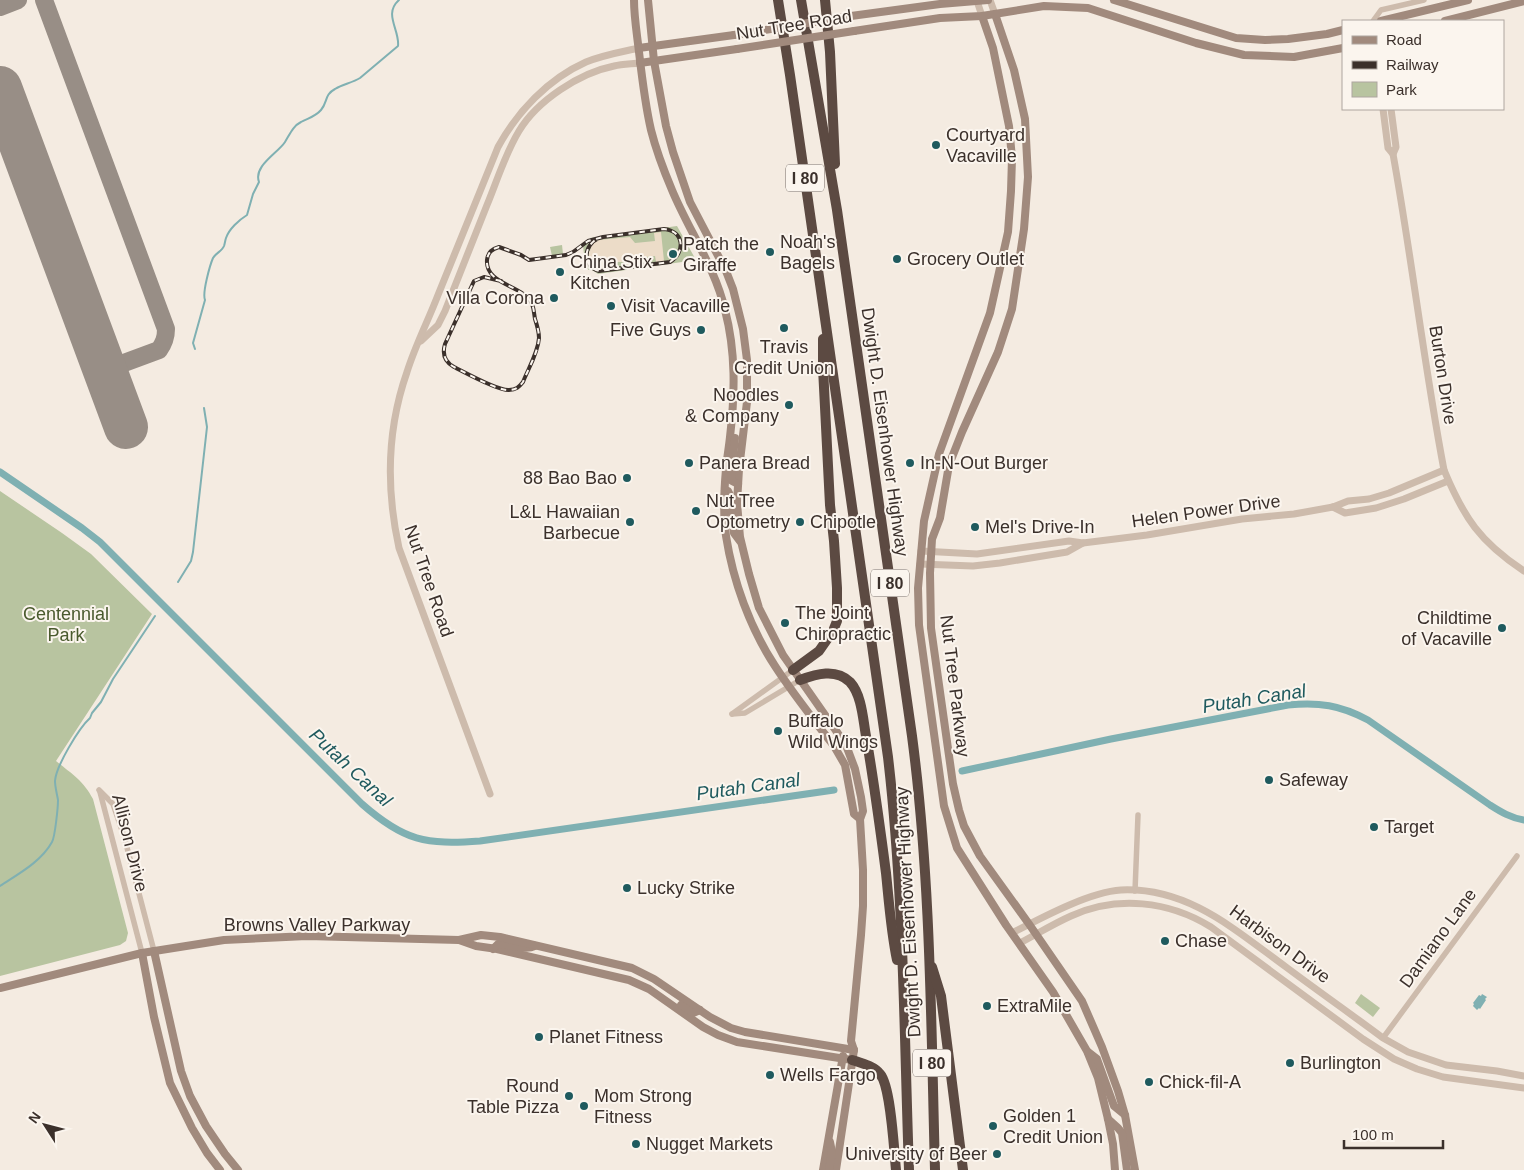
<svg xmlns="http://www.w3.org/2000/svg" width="1524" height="1170" font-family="Helvetica,sans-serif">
<rect width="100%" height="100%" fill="#f4ebe1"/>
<!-- green -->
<g fill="#b8c4a0">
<polygon points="677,226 696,260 598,274 592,270 588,270 588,269 586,269 583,246 591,241 590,238"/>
<polygon points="562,245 563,254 552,256 550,247"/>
<path d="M0 491 62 533 91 554 152 614 56 761C72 774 83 780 93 799L128 933 126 941 120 945 0 976Z"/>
<polygon points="1361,994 1380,1008 1373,1017 1355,1003"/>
</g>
<!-- plaza -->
<polygon fill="#ecdcc8" points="661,232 664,261 656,262 655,256 637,258 634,265 629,266 624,262 610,262 610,269 601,270 593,267 592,263 589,263 588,251 590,251 591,245 598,240 630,237 635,243 655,241 654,233"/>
<!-- water -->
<polygon fill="#7fb0b2" points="1482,994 1487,997 1485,999 1486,1000 1480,1009 1479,1008 1477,1010 1473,1006 1474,1004 1473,1003 1479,995 1481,996"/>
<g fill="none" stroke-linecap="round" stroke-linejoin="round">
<!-- stream -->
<g stroke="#7fb0b2" stroke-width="2">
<path d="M195 349 193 343 205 300C202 293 210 265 213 258 216 253 222 251 224 246 225 243 225 241 226 238 229 229 239 220 247 215L253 194 259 182C253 166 278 153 285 142 290 134 293 126 301 122 308 118 315 117 321 110 328 102 324 95 335 89 343 84 352 83 360 78L398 46C400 30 383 14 399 0"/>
<polyline points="178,582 191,561 193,552 207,427 204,408"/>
<path d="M0 886C18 874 41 862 52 842 55 837 58 807 58 800 57 794 55 787 55 781 56 766 79 728 90 718L92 713 101 702 113 679 155 616"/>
</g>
<!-- canal -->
<g stroke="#7fb0b2" stroke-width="7">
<path d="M0 472 82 528 100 542 362 804C404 841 426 845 480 841L834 790"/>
<path d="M962 771 1111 739 1288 705C1319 702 1340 705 1368 720L1490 805C1501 812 1511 818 1524 820"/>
</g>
<!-- taxiway -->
<g stroke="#988e86" stroke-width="18">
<path d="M44 0 166 329C166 338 164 343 159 350L105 370"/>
<polyline points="0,7 18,0"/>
</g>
<!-- runway -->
<polyline stroke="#988e86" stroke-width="44" points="0,88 126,427"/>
<!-- minor -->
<g stroke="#cdbbac" stroke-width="5.5">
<polyline points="1373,21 1381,10 1424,0"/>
<polyline points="732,714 745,713 800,680"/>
<polyline points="732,714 793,670"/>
<polyline points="99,790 113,804 124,836 154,951"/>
<polyline points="100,792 142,953"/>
<polyline points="1135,891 1138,815"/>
<polyline points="1383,1038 1517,856"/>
</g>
<!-- tertiary -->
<g stroke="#cdbbac" stroke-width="7">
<polyline points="990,0 995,14"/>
<polyline points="977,1 982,16"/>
<path d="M1383 109 1388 148 1393 154C1412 259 1424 365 1444 470 1464 518 1480 542 1524 571"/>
<polyline points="1391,109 1396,147 1393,154"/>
<path d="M421 341 438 325 445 311C459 276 473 240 487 205 497 181 505 154 519 131 537 101 579 73 614 66 622 64 632 64 640 63"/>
<polyline points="1333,507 1345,513 1376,508 1404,499 1448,481"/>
<polyline points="921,551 977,554 1069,541 1083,543 1147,535 1242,519 1294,514 1333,507 1348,501 1369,499 1389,493 1444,470"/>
<polyline points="920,564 973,566 1000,563 1067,552 1083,543"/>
<path d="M490 794 399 548C386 489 387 429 407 372 415 346 428 321 438 295 458 246 478 196 498 147 517 112 548 79 586 62 603 55 621 52 639 48"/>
<path d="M1012 933C1041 918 1089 892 1121 890 1188 887 1235 930 1286 967 1318 991 1351 1014 1383 1038L1408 1052 1446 1065 1497 1071 1524 1076"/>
<path d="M1020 943C1037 934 1053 924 1071 916 1117 895 1169 901 1211 927L1363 1039 1394 1059 1417 1069 1443 1077 1524 1088"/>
</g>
<!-- secondary -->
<g stroke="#a18a7d" stroke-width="8">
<path d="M634 0C634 17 637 34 639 52 642 78 645 104 651 130 656 150 664 171 672 190 689 231 715 267 725 310 736 352 735 394 730 437 729 447 727 458 726 469 724 491 723 514 726 536 733 581 750 628 775 666 793 694 814 720 834 746L845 765 854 814 860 819"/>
<polyline points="648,0 654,61 666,126 673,152 690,202 726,271 733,289 743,329 747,360 747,402 739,469 737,503 740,537 749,574 759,608 783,655 846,745 855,769 861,797 863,811 860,819 863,870 863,906 861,935 851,1041 854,1050 836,1170"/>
<polyline points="1114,0 1236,38 1265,40 1288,39 1327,34 1343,30"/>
<polyline points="995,14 1014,70 1025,119 1028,177 1024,229 1012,309 998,352 962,432 949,465 940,518 932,539 930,573 931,628 953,784 959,810 964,826 980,856 1029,924 1082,1001 1102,1047 1118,1091 1125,1115 1135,1170"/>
<polyline points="851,16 940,4 988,0"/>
<polyline points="982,16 993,48 1009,126 1012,158 1011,191 1008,232 990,313 939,454 924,521 918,588 919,625 944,806 957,848 1006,925 1053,992 1087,1051 1098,1078 1108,1119 1113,1144 1115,1170"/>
<polyline points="1381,21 1468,0"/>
<polyline points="1445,21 1524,1"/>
<polyline points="854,31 940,18 982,16 1044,6 1088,8 1196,43 1244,55 1294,57 1343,48"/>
<polyline points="639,48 734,35"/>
<polyline points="640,63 737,49"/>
<polyline points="735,438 731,475 732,481 738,484"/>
<polyline points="725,490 728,491 730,495 734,533 740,541"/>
<polyline points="459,940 476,946 497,949 629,980 649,989 703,1027 718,1035 737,1042 852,1060"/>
<path d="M493 949 498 944C509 944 525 951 535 946"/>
<polyline points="154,951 181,1071 190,1096 206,1126 225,1154 238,1170"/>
<polyline points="142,953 154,1017 170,1083 192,1128 207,1153 220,1170"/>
<polyline points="0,988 142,953 224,940 307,936 459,940 481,935 500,937 632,968 654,979 710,1017 731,1028 745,1032 854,1050"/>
<polyline points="681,1005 693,1013 700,1010"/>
<polyline points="1088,1052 1097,1059 1114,1106 1125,1115"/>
<polyline points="1108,1119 1118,1128 1122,1133 1127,1170"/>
<polyline points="823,1170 843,1056"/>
<polyline points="829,1170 832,1152 830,1142"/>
</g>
<!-- motorway -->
<g stroke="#5c4a42" stroke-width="10">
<path d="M778 0 790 75 888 757C904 894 904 1032 909 1170"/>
<path d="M801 0 837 210 912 736C931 880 931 1025 935 1170"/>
<polyline points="825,0 830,52 835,164"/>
<polyline points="793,670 819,651 833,631 837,621 837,588 834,541 830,505 823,368 823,339"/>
<path d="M800 680C816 674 836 668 850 682 862 695 863 720 866 736 874 782 880 827 886 873 889 902 891 931 897 960"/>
<polyline points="932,967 941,996 963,1170"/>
<path d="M852 1060C861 1063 874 1066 880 1074 891 1086 894 1151 896 1170"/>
</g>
<defs>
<path id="rail" d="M501 281 484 277 474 281 445 344C442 354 445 362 454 367 466 373 498 391 509 390 516 390 519 387 523 382 528 369 538 353 539 338 539 332 537 325 535 319 534 314 534 309 532 304 524 285 485 285 487 260 488 252 492 249 499 247L521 255 529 260 566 255 573 252 588 241 603 237 664 229C684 231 686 252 670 262L599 271C582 266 583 245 599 238"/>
</defs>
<!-- rail casing -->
<use href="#rail" stroke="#3b302b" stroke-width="4"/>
<!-- rail -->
<use href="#rail" stroke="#fbf5ee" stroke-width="2" stroke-dasharray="5.5" stroke-linecap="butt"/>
<!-- secondary-bridge -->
<g stroke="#a18a7d" stroke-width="8">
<polyline points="734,35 851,16"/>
<polyline points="737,49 854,31"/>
</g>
</g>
<!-- markers -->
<g fill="#1f5a5e" stroke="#fbf5ee" stroke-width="2">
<circle cx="936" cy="145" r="5"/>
<circle cx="770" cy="252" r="5"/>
<circle cx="673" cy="254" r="5"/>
<circle cx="897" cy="259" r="5"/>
<circle cx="560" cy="272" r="5"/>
<circle cx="554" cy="298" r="5"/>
<circle cx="611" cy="306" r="5"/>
<circle cx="784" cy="328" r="5"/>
<circle cx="701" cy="330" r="5"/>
<circle cx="789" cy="405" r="5"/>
<circle cx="689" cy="463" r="5"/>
<circle cx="910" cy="463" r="5"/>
<circle cx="627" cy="478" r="5"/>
<circle cx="696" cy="511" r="5"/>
<circle cx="630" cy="522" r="5"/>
<circle cx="800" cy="522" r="5"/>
<circle cx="975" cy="527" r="5"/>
<circle cx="785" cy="623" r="5"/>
<circle cx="1502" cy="628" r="5"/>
<circle cx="778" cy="731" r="5"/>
<circle cx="1269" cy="780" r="5"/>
<circle cx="1374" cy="827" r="5"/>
<circle cx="627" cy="888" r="5"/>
<circle cx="1165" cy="941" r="5"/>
<circle cx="987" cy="1006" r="5"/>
<circle cx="539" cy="1037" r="5"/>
<circle cx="1290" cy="1063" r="5"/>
<circle cx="770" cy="1075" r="5"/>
<circle cx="1149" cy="1082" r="5"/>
<circle cx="569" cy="1096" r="5"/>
<circle cx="584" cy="1106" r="5"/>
<circle cx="993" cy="1126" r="5"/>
<circle cx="636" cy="1144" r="5"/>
<circle cx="997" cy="1154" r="5"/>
</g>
<g text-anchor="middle" stroke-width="4" stroke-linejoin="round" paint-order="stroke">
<!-- shield labels -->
<g fill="#fbf5ee" stroke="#756b66" stroke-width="1">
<rect x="786" y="164.5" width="38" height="27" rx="4"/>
<rect x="871" y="569.5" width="38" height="27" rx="4"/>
<rect x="913" y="1049.5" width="38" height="27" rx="4"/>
</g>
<g font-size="16" font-weight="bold" fill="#3b302b">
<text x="805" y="184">I 80</text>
<text x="890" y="589">I 80</text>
<text x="932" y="1069">I 80</text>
</g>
<!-- street labels -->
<g font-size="18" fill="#3b302b" stroke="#fbf5ee">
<text transform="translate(794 25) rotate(-9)" y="6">Nut Tree Road</text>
<text transform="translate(1443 375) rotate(81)" y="6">Burton Drive</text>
<text transform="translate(885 432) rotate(82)" y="6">Dwight D. Eisenhower Highway</text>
<text transform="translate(1206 511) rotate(-8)" y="6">Helen Power Drive</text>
<text transform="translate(429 581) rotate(71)" y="6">Nut Tree Road</text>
<text transform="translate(955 686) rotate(83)" y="6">Nut Tree Parkway</text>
<text transform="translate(130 843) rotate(76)" y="6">Allison Drive</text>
<text transform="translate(908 912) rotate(-93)" y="6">Dwight D. Eisenhower Highway</text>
<text x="317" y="931">Browns Valley Parkway</text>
<text transform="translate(1438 938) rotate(-54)" y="6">Damiano Lane</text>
<text transform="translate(1280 944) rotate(36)" y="6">Harbison Drive</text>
</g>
<!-- poi labels -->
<g font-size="18" fill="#3b302b" stroke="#fbf5ee" text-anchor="start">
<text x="946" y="141">Courtyard<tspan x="946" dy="21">Vacaville</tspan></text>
<text x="780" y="248">Noah's<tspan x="780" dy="21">Bagels</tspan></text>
<text x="683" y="250">Patch the<tspan x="683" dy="21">Giraffe</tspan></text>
<text x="907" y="265">Grocery Outlet</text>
<text x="570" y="268">China Stix<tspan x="570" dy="21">Kitchen</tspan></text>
<text x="544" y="304" text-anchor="end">Villa Corona</text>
<text x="621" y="312">Visit Vacaville</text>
<text x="691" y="336" text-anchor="end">Five Guys</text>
<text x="784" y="353" text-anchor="middle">Travis<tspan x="784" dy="21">Credit Union</tspan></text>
<text x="779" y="401" text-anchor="end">Noodles<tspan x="779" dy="21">&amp; Company</tspan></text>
<text x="699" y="469">Panera Bread</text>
<text x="920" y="469">In-N-Out Burger</text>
<text x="617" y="484" text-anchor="end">88 Bao Bao</text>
<text x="706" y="507">Nut Tree<tspan x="706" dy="21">Optometry</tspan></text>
<text x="620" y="518" text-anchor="end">L&amp;L Hawaiian<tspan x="620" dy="21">Barbecue</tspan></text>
<text x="810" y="528">Chipotle</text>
<text x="985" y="533">Mel's Drive-In</text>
<text x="795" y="619">The Joint<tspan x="795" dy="21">Chiropractic</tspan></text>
<text x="1492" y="624" text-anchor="end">Childtime<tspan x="1492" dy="21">of Vacaville</tspan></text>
<text x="788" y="727">Buffalo<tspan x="788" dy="21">Wild Wings</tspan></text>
<text x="1279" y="786">Safeway</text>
<text x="1384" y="833">Target</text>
<text x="637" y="894">Lucky Strike</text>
<text x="1175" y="947">Chase</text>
<text x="997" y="1012">ExtraMile</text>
<text x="549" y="1043">Planet Fitness</text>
<text x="1300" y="1069">Burlington</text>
<text x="780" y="1081">Wells Fargo</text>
<text x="1159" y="1088">Chick-fil-A</text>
<text x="559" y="1092" text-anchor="end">Round<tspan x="559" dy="21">Table Pizza</tspan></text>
<text x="594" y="1102">Mom Strong<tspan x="594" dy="21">Fitness</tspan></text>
<text x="1003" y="1122">Golden 1<tspan x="1003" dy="21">Credit Union</tspan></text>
<text x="646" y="1150">Nugget Markets</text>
<text x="987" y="1160" text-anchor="end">University of Beer</text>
</g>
<!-- park labels -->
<g font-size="18" fill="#4a5a2e" stroke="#fbf5ee">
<text x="66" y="620">Centennial<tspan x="66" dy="21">Park</tspan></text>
</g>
<!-- water labels -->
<g font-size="19" font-style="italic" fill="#1f5a5e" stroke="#fbf5ee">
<text transform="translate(1254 698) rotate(-9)" y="7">Putah Canal</text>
<text transform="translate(351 767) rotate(43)" y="7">Putah Canal</text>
<text transform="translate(748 786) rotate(-8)" y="7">Putah Canal</text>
</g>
</g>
<!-- legend -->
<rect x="1342" y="20" width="162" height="90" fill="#fbf5ee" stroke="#aea6a0"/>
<rect x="1352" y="36" width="25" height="8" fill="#a18a7d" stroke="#aea6a0"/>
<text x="1386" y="45" font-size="15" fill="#3b302b">Road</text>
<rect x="1352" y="61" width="25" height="8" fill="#3b302b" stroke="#aea6a0"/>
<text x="1386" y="70" font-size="15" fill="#3b302b">Railway</text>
<rect x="1352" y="82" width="25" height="15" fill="#b8c4a0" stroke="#aea6a0"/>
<text x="1386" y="95" font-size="15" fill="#3b302b">Park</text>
<!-- north arrow -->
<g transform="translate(45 1125) rotate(306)" stroke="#fbf5ee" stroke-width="4" paint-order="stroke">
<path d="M0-4L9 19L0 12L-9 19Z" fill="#3b302b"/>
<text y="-8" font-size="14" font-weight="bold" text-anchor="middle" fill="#3b302b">N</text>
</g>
<!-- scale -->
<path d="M1344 1140v8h99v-8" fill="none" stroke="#3b302b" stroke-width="2.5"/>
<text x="1352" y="1140" font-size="15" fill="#3b302b" stroke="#fbf5ee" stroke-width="4" paint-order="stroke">100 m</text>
</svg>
